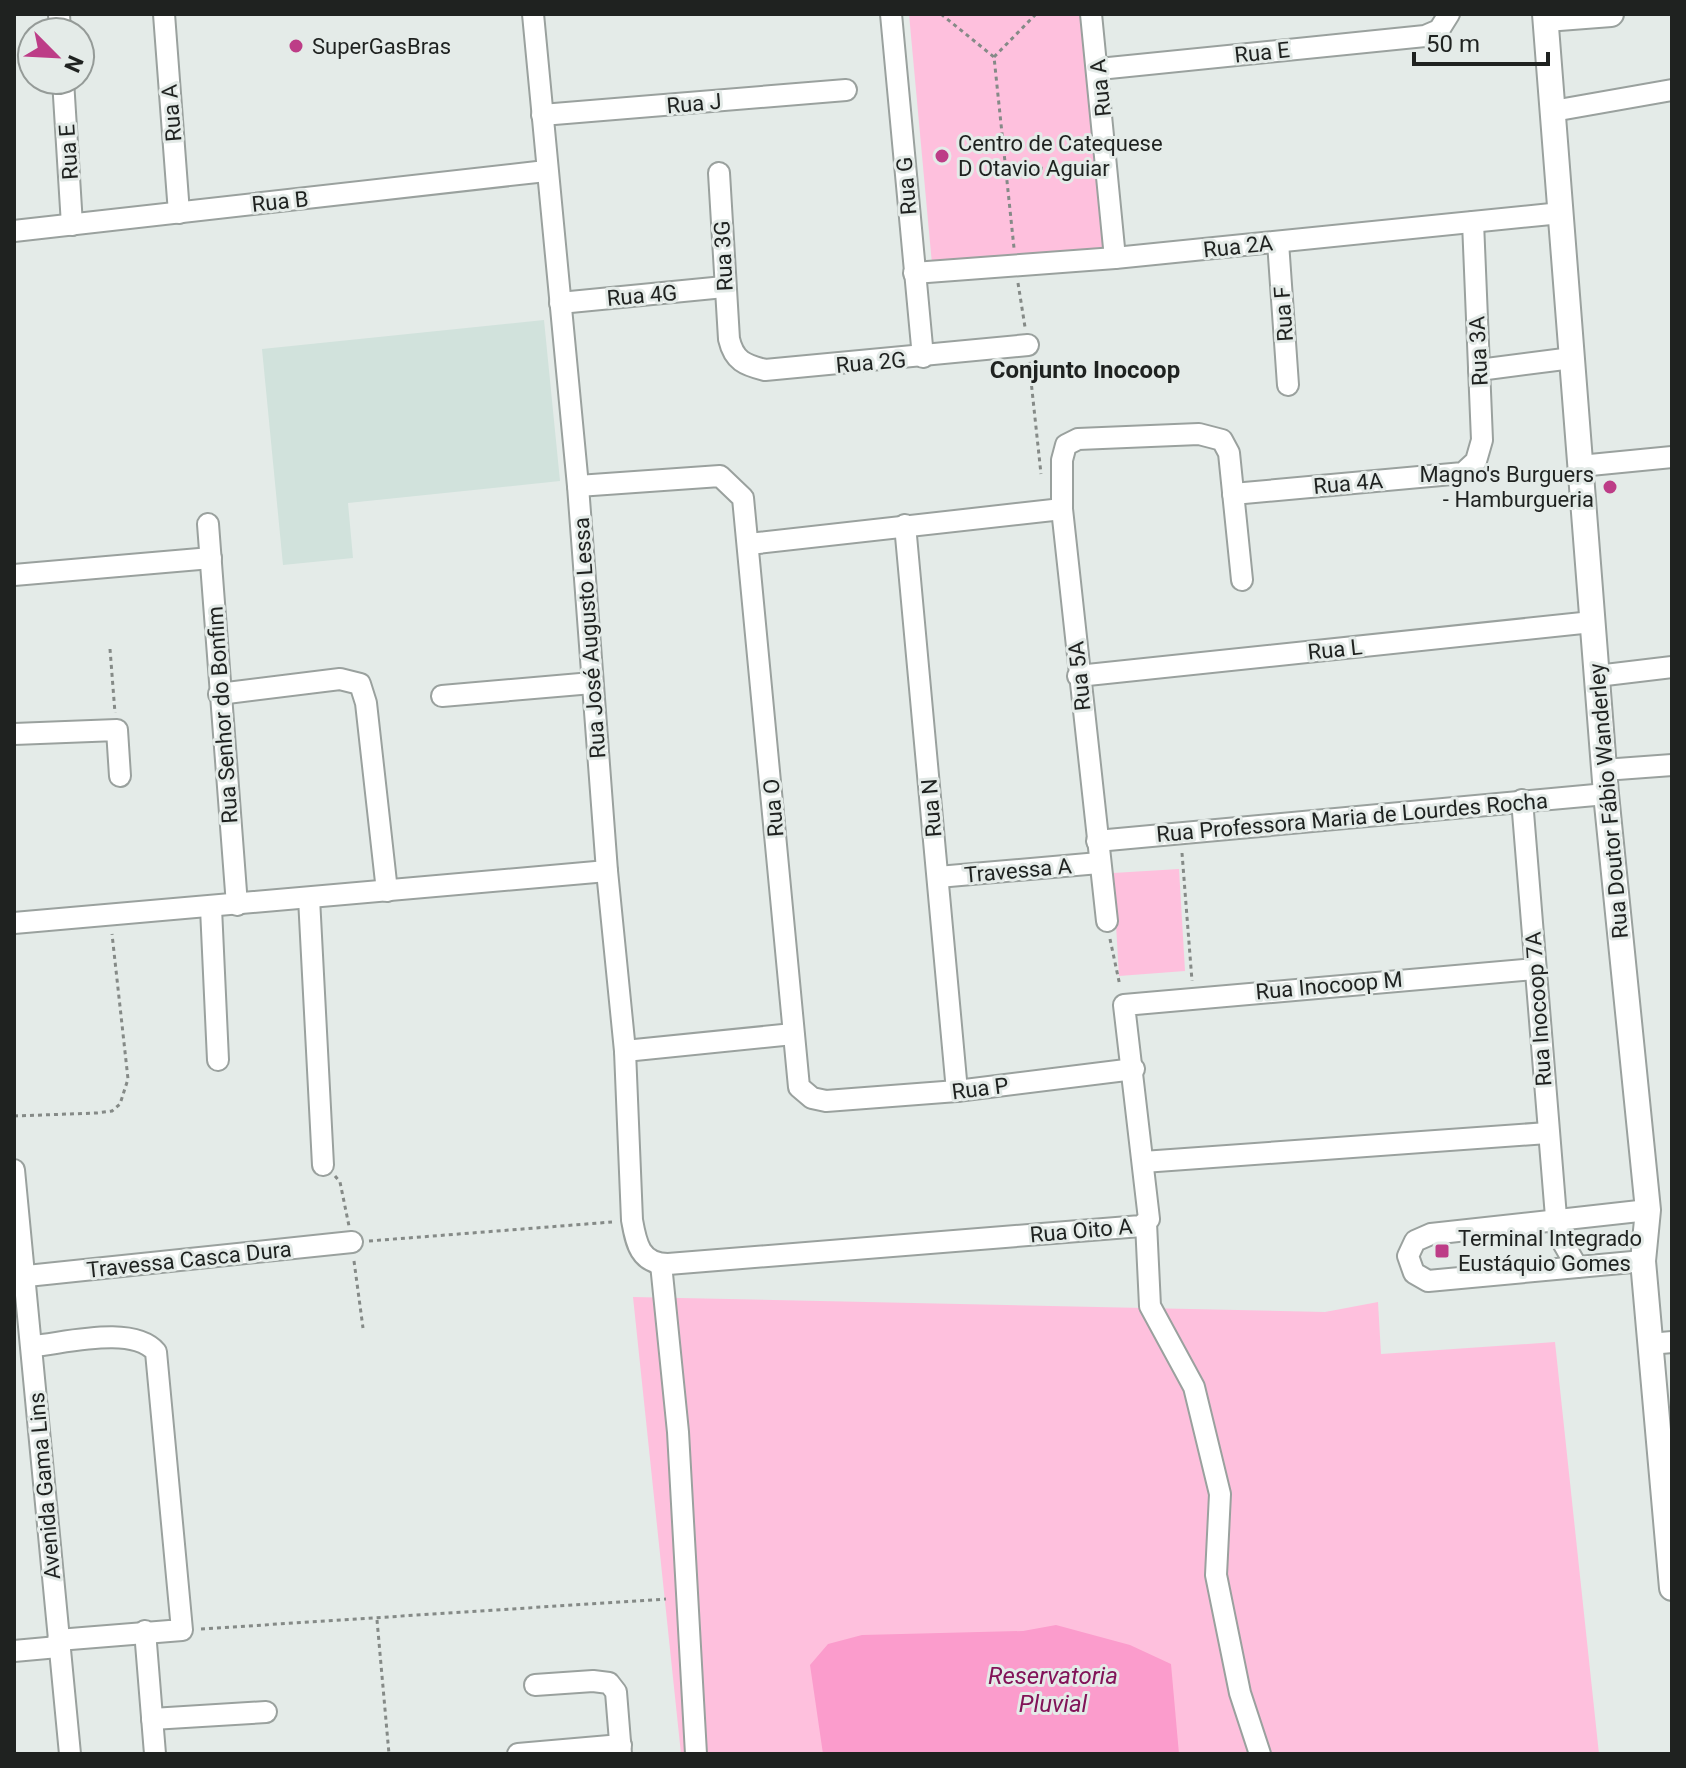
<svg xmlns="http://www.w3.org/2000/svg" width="1686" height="1768" font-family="Roboto,sans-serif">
<rect width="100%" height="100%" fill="#e4ebe8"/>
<!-- built -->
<polygon fill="#d1e2dc" points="544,320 560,481 348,503 353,558 283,565 262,349"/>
<!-- green -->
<g fill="#fec0dd">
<polygon points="909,14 1083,14 1104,247 932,264"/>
<polygon points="1179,869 1185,971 1119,976 1113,873"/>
<polygon points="633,1297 1325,1312 1378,1302 1381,1354 1555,1342 1599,1754 681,1754"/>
</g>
<!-- water -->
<polygon fill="#fb9ccc" points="1056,1625 1130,1645 1171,1664 1179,1754 823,1754 810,1665 828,1644 862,1635 1023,1631"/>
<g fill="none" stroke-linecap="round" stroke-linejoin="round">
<defs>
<g id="minor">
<polyline points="59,14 60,32"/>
<polyline points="164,14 179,213"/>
<path d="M533 14 578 486 607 871 625 1051 632 1220C636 1243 640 1264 668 1264L1141 1226 1149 1219 1124 1005 1535 969"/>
<polyline points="891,14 923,357"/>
<polyline points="1091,14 1115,258"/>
<polyline points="1099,69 1425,36 1439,30 1449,14"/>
<polyline points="63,80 72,225"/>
<polyline points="1553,111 1672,90"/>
<polyline points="542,115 846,90"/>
<path d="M719 173 729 339C734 361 745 365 765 370L1028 345"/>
<polyline points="14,231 546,171"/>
<polyline points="1278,242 1288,385"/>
<polyline points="914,273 1115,258 1561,213"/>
<polyline points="560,303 724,287"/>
<polyline points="1479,370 1572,358"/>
<polyline points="1580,466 1672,457"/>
<polyline points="578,486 720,476 743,498 799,1087 812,1098 826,1101 957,1091 1134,1069"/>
<polyline points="1233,494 1463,473 1476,461 1482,440 1473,222"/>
<polyline points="208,524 237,905"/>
<polyline points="905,525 957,1091"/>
<polyline points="749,544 1062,509"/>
<polyline points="14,575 211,558"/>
<polyline points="1078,676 1592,622"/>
<polyline points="1597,676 1672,667"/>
<polyline points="219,694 340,679 360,684 366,703 387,891"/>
<polyline points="442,696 592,683"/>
<polyline points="14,734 117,730 120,776"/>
<polyline points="1604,770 1672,765"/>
<polyline points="1522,800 1556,1217 1562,1241 1577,1267"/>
<polyline points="1097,841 1606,794"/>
<polyline points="938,877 1099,863"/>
<polyline points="309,898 323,1165"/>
<polyline points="211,908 218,1060"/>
<polyline points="1107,921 1062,509 1062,460 1066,445 1078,439 1199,434 1222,440 1229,453 1242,580"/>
<polyline points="14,923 607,871"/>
<polyline points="625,1051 793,1034"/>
<polyline points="1143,1162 1547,1133"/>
<polyline points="14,1170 70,1754"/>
<polyline points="1146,1223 1150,1306 1194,1387 1220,1494 1216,1575 1240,1693 1260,1754"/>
<polyline points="1643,1261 1428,1281 1414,1273 1408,1256 1415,1241 1431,1234 1648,1210"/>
<polyline points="661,1264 678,1432 696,1754"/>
<polyline points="27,1276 352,1242"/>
<polyline points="1650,1344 1672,1342"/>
<path d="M33 1346C66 1343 133 1325 156 1352L182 1630 58 1640"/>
<polyline points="145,1631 155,1754"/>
<polyline points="14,1651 58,1647"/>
<polyline points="535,1685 593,1681 609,1683 616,1692 621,1754"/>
<polyline points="152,1719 266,1712"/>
<polyline points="518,1754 621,1745"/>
</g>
<g id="tertiary">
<polyline points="1545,14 1606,794 1648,1210 1643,1261 1672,1588"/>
<polyline points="1546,19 1611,14"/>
</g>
</defs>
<!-- minor casing -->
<use href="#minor" stroke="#9aa19e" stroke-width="24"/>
<!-- tertiary casing -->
<use href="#tertiary" stroke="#9aa19e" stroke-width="28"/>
<!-- path -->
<g stroke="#858a87" stroke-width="3" stroke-dasharray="4 4" stroke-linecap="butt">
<polyline points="941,14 994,57 1014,248"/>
<polyline points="994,57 1036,14"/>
<polyline points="1007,171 1087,165"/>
<polyline points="1018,283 1025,327"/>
<polyline points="1029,362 1041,474"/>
<polyline points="110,649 115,713"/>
<polyline points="1182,853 1192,981"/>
<polyline points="1110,939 1120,986"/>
<polyline points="14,1116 97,1113 112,1111 120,1104 128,1079 112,934"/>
<polyline points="335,1176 340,1182 349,1226"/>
<polyline points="369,1241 612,1222"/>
<polyline points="354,1261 363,1328"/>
<polyline points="377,1620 389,1754"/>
<polyline points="201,1629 666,1599"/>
</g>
<!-- minor -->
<use href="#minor" stroke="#fff" stroke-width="20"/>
<!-- tertiary -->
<use href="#tertiary" stroke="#fff" stroke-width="24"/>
</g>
<!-- markers -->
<g fill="#bd3d87" stroke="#e4ebe8" stroke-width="3">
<circle cx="296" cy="46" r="8"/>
<circle cx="942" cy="156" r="8"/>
<circle cx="1610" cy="487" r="8"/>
<rect x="1434" y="1243" width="16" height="16" rx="4"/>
</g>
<g text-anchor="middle" stroke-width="6" stroke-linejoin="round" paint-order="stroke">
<!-- poi labels -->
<g font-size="22" fill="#1f2220" stroke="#e4ebe8" text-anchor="start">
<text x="312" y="54">SuperGasBras</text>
<text x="958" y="151">Centro de Catequese<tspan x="958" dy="25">D Otavio Aguiar</tspan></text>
<text x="1594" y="482" text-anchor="end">Magno's Burguers<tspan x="1594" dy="25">- Hamburgueria</tspan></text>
<text x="1458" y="1246">Terminal Integrado<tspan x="1458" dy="25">Eustáquio Gomes</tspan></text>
</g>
<!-- street labels -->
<g font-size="22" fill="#1f2220" stroke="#e4ebe8">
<text transform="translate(1262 52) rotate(-6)" y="8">Rua E</text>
<text transform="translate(1100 88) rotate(-96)" y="8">Rua A</text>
<text transform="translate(694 103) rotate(-5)" y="8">Rua J</text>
<text transform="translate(171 113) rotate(-95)" y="8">Rua A</text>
<text transform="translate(68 152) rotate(-94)" y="8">Rua E</text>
<text transform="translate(906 186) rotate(-95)" y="8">Rua G</text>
<text transform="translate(280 201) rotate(-6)" y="8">Rua B</text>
<text transform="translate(1238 246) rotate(-6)" y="8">Rua 2A</text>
<text transform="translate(723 256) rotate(-93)" y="8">Rua 3G</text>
<text transform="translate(642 295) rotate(-5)" y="8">Rua 4G</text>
<text transform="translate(1283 314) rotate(-94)" y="8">Rua F</text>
<text transform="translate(1478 351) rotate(-93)" y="8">Rua 3A</text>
<text transform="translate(871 362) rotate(-5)" y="8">Rua 2G</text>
<text transform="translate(1348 483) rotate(-5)" y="8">Rua 4A</text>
<text transform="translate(589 638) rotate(-94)" y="8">Rua José Augusto Lessa</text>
<text transform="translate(1335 649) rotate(-6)" y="8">Rua L</text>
<text transform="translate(1079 676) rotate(-96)" y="8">Rua 5A</text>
<text transform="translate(222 715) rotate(-94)" y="8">Rua Senhor do Bonfim</text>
<text transform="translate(1608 801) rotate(-95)" y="8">Rua Doutor Fábio Wanderley</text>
<text transform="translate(773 808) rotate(-95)" y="8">Rua O</text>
<text transform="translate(931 808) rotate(-95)" y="8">Rua N</text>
<text transform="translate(1352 817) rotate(-5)" y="8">Rua Professora Maria de Lourdes Rocha</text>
<text transform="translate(1018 870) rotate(-5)" y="8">Travessa A</text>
<text transform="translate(1329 985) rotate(-5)" y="8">Rua Inocoop M</text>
<text transform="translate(1538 1009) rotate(-94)" y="8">Rua Inocoop 7A</text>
<text transform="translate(980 1088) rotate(-7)" y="8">Rua P</text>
<text transform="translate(1081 1230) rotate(-5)" y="8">Rua Oito A</text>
<text transform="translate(189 1259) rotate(-6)" y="8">Travessa Casca Dura</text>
<text transform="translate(44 1486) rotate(-95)" y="8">Avenida Gama Lins</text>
</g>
<!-- neighbourhood labels -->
<g font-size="24" font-weight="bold" fill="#1f2220" stroke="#e4ebe8">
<text x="1085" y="378">Conjunto Inocoop</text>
</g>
<!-- water labels -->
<g font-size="24" font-style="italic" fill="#821358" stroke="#e4ebe8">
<text x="1053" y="1684">Reservatoria<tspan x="1053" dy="28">Pluvial</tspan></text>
</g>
</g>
<!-- border -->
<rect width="1686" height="1768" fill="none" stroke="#1f2220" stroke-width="32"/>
<!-- north arrow -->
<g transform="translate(56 56) rotate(114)"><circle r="38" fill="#e4ebe8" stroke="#959b98" stroke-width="2"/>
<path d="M0-6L14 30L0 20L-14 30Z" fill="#bd3d87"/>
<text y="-12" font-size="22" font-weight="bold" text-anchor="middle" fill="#1f2220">N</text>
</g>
<!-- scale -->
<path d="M1414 52v12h134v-12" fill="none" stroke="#1f2220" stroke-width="4"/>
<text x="1426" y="52" font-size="24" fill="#1f2220" stroke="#e4ebe8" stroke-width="6" paint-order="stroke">50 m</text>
</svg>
